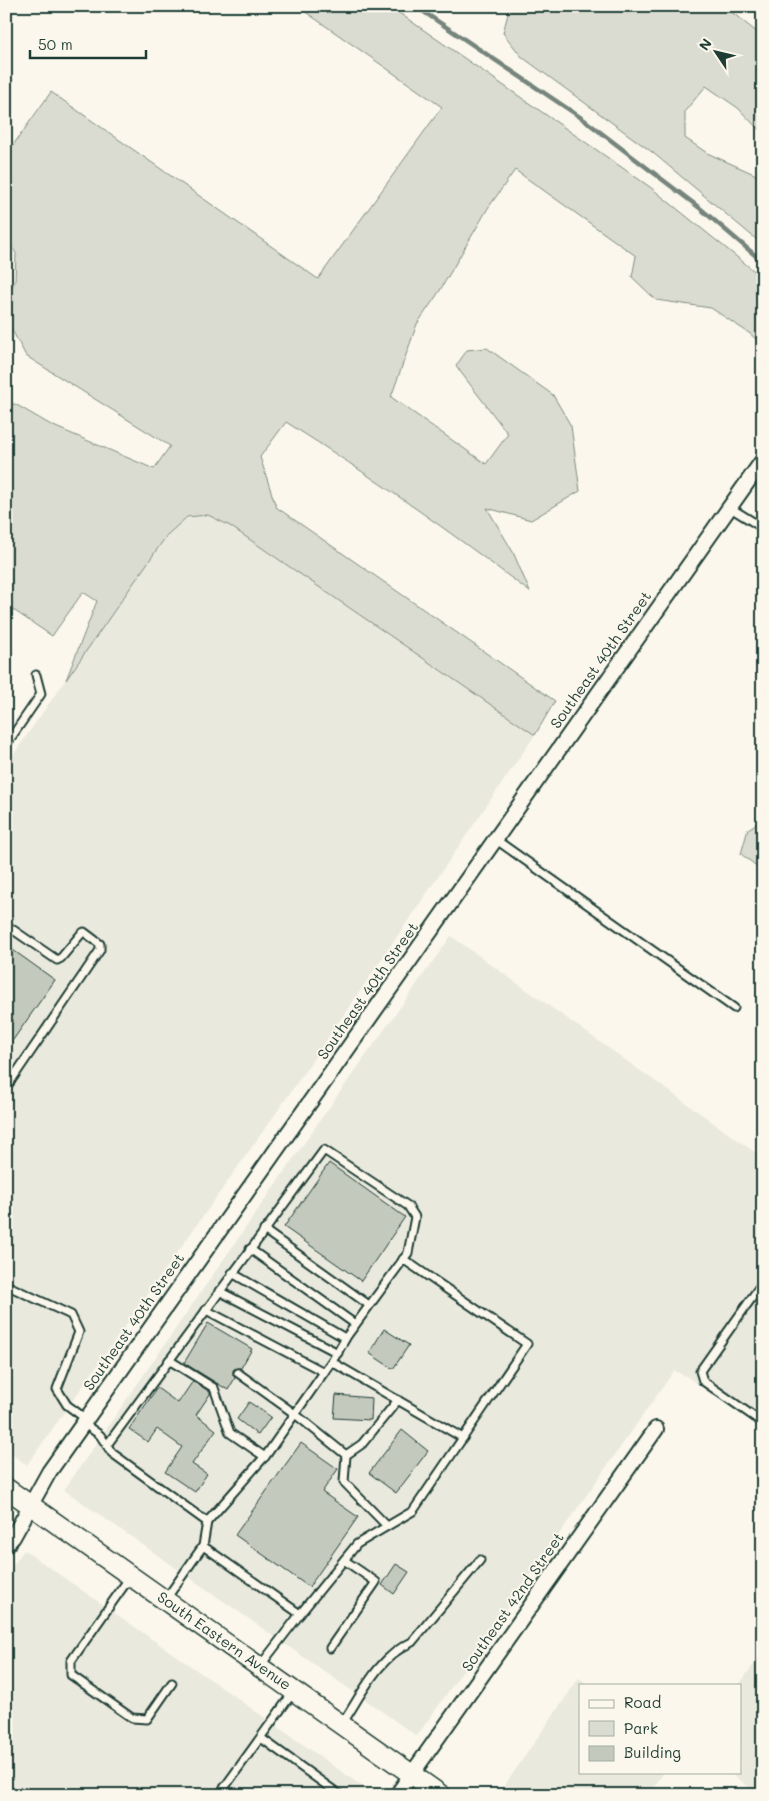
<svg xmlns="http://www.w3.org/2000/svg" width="769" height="1801" font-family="Mali,sans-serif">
<rect width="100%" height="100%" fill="#fbf7ec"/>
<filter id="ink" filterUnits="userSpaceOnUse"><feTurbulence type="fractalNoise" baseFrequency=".02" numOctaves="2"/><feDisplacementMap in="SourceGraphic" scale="10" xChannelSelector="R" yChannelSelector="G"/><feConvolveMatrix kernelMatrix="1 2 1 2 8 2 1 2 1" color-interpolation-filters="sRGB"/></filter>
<g filter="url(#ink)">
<!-- built -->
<g fill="#eae9de">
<polygon points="208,515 230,526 535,735 288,1096 27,1465 6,1450 6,765 167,535 187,518"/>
<polygon points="451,936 763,1158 763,1430 686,1376 674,1371 417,1736 64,1490 318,1123"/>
<polygon points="24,1550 198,1671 375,1795 6,1795 6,1575"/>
<polygon points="763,1651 763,1795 759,1795 729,1772 740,1772 739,1685"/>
<polygon points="579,1678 589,1685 580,1685 580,1772 664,1772 649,1795 498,1795"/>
</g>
<!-- green -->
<g fill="#dbdcd1" stroke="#7d8c82">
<path d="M297 6H389L650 187 763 278V345L749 333 711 308 656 300 632 277 636 256 515 170 488 208 439 292 417 324 391 397 486 464 508 434 456 366 467 350 487 348 553 395 571 426 580 491 531 520 487 508 513 552 530 592C451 532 370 475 286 422L260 457 276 507 555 701 535 735 230 526 208 515 187 517 167 535 66 680 97 601 83 592 52 636 6 605V405L15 404 51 425 154 469 170 446 26 356 6 319V297L15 281 16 253 6 239V155L51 92 318 279 442 107Z"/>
<polygon points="510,6 724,6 763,37 763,134 738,108 706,86 685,111 685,138 707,153 763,178 763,245 652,152 522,57 503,33"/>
<polygon points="759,822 763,824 763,871 741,854 748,829"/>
</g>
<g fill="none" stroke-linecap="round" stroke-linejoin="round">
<!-- stream -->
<polyline stroke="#74847b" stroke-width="4.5" points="415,6 583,119 701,209 763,262"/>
</g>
<!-- building -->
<g fill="#c4c9be" stroke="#1f3d34">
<polygon points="6,945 55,980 6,1050"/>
<polygon points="329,1163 405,1217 361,1281 284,1227"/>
<polygon points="208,1323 252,1349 241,1368 236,1368 233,1370 233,1375 235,1378 228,1390 184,1363"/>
<polygon points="384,1329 409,1345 393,1369 369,1353"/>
<polygon points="193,1381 210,1392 210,1394 196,1415 216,1430 192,1464 207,1474 195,1492 165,1472 182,1447 157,1429 148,1442 129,1429 157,1388 178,1403"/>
<polygon points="336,1395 372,1398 371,1420 334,1418"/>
<polygon points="249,1402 271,1417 258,1435 237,1419"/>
<polygon points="402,1430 428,1451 396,1493 369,1473"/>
<polygon points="301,1443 338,1469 322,1492 358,1517 309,1587 235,1535"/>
<polygon points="396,1564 409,1572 394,1594 382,1585"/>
</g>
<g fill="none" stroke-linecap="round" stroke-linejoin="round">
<defs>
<g id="lane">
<polyline points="729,507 763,528"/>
<polyline points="6,745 41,694 36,675"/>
<polyline points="495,839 734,1008"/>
<polyline points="6,925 57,960 61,958 81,934 84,932 100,944 100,950 6,1088"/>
<polyline points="264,1230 369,1305"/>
<polyline points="250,1249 355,1324"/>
<polyline points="232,1273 345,1338"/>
<polyline points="763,1282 700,1371 703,1381 763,1423"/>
<polyline points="6,1285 71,1315 79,1332 57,1389 67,1405 86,1419"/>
<polyline points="219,1291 338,1353"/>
<polyline points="206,1310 324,1372"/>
<polyline points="169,1360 214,1388 230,1433 265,1457"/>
<polyline points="332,1362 463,1438"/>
<polyline points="238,1373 295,1414 346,1455"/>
<polyline points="83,1423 100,1435 112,1453 207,1522 203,1546"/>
<polyline points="107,1445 324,1150 408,1206 415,1217 408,1253 347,1336 336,1355 267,1454 207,1522"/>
<polyline points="387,1526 344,1482 346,1455 362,1444 398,1400"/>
<polyline points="130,1577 71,1661 71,1675 132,1718 147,1719 172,1683"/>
<polyline points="166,1599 203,1546 300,1614 260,1666"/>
<polyline points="300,1614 357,1544 413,1511 527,1344 403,1259"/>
<polyline points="330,1648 376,1582 344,1560"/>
<path d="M342 1724C362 1694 378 1657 412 1642L480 1560"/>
<polyline points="261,1738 340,1795"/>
<polyline points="219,1795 294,1691"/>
</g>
<g id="street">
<polyline points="6,1545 13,1537 49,1472 763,460"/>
<polyline points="397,1795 656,1429"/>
</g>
<polyline id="secondary" points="6,1488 441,1795"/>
</defs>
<!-- lane casing -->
<use href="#lane" stroke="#1f3d34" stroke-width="11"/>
<!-- street casing -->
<use href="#street" stroke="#1f3d34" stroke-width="18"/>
<!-- secondary casing -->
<use href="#secondary" stroke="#1f3d34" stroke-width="22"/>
<!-- lane -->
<use href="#lane" stroke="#fbf7ec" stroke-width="7"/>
<!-- street -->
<use href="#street" stroke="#fbf7ec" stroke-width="14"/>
<!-- secondary -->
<use href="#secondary" stroke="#fbf7ec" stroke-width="19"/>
</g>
</g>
<g text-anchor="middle" stroke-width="4" stroke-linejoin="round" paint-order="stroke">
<!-- street labels -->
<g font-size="15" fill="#1f3d34" stroke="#fbf7ec">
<text transform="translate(601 660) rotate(-55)" y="5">Southeast 40th Street</text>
<text transform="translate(368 991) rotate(-55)" y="5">Southeast 40th Street</text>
<text transform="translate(134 1322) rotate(-55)" y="5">Southeast 40th Street</text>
<text transform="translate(513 1602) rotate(-55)" y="5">Southeast 42nd Street</text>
<text transform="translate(224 1641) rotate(35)" y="5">South Eastern Avenue</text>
</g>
</g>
<!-- margin -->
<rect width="769" height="1801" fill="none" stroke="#fbf7ec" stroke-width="25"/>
<rect x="12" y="12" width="744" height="1776" fill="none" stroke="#1f3d34" stroke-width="2" filter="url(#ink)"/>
<!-- legend -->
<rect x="579" y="1684" width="162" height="90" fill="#fbf7ec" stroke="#a3ada2"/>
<rect x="589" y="1700" width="25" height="8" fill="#fbf7ec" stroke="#a3ada2"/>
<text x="624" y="1708" font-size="15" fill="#1f3d34">Road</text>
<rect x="589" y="1721" width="25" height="15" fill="#dbdcd1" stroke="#a3ada2"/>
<text x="624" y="1734" font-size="15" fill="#1f3d34">Park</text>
<rect x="589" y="1746" width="25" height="15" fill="#c4c9be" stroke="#a3ada2"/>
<text x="624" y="1758" font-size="15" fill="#1f3d34">Building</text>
<!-- north arrow -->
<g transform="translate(716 52) rotate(305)" stroke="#fbf7ec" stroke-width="4" paint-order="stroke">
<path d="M0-4L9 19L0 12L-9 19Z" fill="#1f3d34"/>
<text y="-8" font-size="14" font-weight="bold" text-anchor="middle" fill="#1f3d34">N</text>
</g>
<!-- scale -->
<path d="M30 50v8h116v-8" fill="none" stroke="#1f3d34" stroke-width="2.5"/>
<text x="38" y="50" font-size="15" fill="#1f3d34" stroke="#fbf7ec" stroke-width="4" paint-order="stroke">50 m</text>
</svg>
